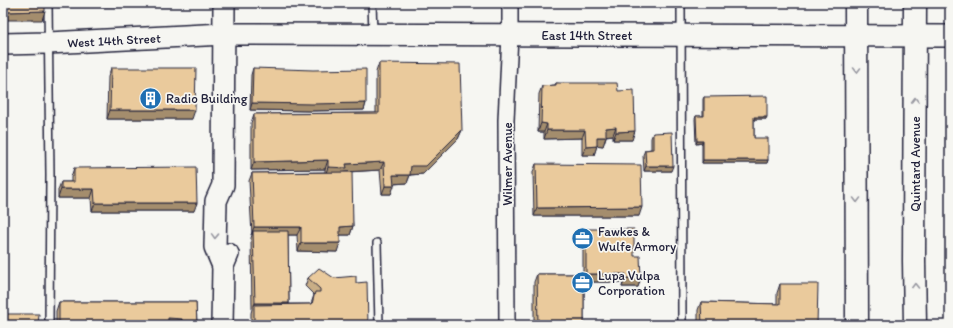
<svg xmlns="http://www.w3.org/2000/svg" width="953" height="328" font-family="Itim,sans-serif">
<rect width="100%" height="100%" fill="#f6f6f2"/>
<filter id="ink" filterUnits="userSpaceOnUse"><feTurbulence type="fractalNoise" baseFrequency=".025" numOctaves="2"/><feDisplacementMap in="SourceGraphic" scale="8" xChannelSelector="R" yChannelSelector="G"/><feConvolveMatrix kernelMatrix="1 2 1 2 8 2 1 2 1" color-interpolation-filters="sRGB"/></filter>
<g filter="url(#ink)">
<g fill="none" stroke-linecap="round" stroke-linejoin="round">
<defs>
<g id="lane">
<polyline points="48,3 50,175 49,325"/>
<polyline points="372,3 373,33"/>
<polyline points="681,3 682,325"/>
<polyline points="377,243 379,325"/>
</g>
<polyline id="street" points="507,325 506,120 510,35 510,3"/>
<g id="secondary">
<polyline points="3,44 48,43 224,34 950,36"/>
<polyline points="223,266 215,247 216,201 223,185 224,3"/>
<polyline points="222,325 223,266 228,254"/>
</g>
<g id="highway">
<polyline points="856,3 857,325"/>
<polyline points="915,3 914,261 915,325"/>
</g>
</defs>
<!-- lane casing -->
<use href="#lane" stroke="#22223b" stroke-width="10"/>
<!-- street casing -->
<use href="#street" stroke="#22223b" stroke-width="18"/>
<!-- secondary casing -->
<use href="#secondary" stroke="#22223b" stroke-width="24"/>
<!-- highway casing -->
<use href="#highway" stroke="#22223b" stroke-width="25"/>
<!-- lane -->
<use href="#lane" stroke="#f6f6f2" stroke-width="7"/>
<!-- street -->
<use href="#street" stroke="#f6f6f2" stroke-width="15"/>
<!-- secondary -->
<use href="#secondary" stroke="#f6f6f2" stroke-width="21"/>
<!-- highway -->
<use href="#highway" stroke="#f6f6f2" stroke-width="22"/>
</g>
<!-- wall -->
<g fill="#c9ae86" stroke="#22223b">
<polygon points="379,63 462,130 458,139 423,174 410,175 407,183 394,184 391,194 382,194 380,170 348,172 353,226 350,235 340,235 337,252 298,251 297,235 288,235 289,303 289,304 311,304 314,295 305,286 308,278 334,278 356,283 368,325 251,325 251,313 252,309 251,238 252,235 249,181 252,173 325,172 325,169 251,170 251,123 254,114 376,113 376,72"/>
<polygon points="111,68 192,119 107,119 108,77"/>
<polygon points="253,68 366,103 364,110 310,111 250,110 251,75"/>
<polygon points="556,83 618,91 632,140 613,140 613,135 606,136 603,146 597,145 594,155 582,155 582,138 544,139 544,132 538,132 539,94 542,86 555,85"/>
<polygon points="704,97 766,119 754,119 754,138 768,160 767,163 702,163 702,143 696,144 695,119 696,116 703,116 703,99"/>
<polygon points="653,133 671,171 644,171 643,155 645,150 651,149 651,138"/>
<polygon points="536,164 639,216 534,216 533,172"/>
<polygon points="74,168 194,211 92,211 91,198 58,198 58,190 61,182 71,182 71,177"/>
<polygon points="586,229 634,256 641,278 638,287 622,287 623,282 584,282 584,325 534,325 534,282 537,274 583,274 583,238"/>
<polygon points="780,284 817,325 698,325 698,310 701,302 777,304 777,293"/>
<polygon points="59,302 196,302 197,325 56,325 56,311"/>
</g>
<!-- shaded-wall -->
<g fill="#a48d6d" stroke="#22223b">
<polygon points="58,3 172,3 171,6 57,7"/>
<polygon points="45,11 42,20 3,20 3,12"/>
<polygon points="252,103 366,103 364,110 310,111 250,110"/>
<polygon points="110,110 195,110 192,119 107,119"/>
<polygon points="754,117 767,117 766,119 753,119"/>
<polygon points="541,123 547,124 544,132 538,132"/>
<polygon points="616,127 613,135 603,136 606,128"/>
<polygon points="462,130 458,139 423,174 408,175 411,166"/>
<polygon points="547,130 585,130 582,138 544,139"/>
<polygon points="635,131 632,140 613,140 616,132"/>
<polygon points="597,137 606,137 603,146 594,145"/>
<polygon points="697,141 703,141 702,143 696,144"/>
<polygon points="597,146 594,155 582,155 586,147"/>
<polygon points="328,160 325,169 251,170 254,162"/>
<polygon points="703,160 768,160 767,163 702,163"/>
<polygon points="384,162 380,170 345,172 325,176 328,167 346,164"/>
<polygon points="646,166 673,166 671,171 644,171"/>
<polygon points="393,175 410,175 407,183 390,184"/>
<polygon points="385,186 394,186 391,194 382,194"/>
<polygon points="61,189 94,189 91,198 58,198"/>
<polygon points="95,203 197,203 194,211 92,211"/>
<polygon points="642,207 639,216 534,216 537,208"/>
<polygon points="353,226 350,235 337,235 340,227"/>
<polygon points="254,227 301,227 297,235 253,235 253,231 251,235"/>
<polygon points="301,243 340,243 337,252 298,251"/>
<polygon points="586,274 626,274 623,282 583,282"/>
<polygon points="625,278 641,278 638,287 622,287"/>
<polygon points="255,303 289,303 287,310 254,305"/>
<polygon points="168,318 182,319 180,325 165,325"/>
</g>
<!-- building -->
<g fill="#eaca9c" stroke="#22223b">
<polygon points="3,3 45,3 45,11 3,12"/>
<polygon points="379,63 460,64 462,130 426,166 411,166 410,175 393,175 394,186 385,186 384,162 346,164 347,168 328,167 328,160 254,162 254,114 379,113"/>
<polygon points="111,68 196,68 195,110 110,110"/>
<polygon points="253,68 313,70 366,69 366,103 312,104 252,103"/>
<polygon points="556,83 617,83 618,91 634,90 635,131 616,132 616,127 606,128 606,137 597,137 597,146 586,147 585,130 547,130 547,124 541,123 542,86 556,85"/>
<polygon points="767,96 767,117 754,117 754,138 768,138 768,160 703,160 703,141 697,141 696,116 704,116 704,97"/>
<polygon points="672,132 673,166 646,166 645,150 653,149 653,133"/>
<polygon points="536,164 641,165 642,207 537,208"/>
<polygon points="196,167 197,203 95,203 94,189 61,189 61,182 74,182 74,168"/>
<polygon points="352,172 353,226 340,227 340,243 301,243 301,227 254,227 252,173"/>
<polygon points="586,229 634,229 634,256 640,256 641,278 625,278 626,274 586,274"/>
<polygon points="253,231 288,231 289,303 255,303"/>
<polygon points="319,268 334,278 356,276 356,283 367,282 368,325 254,325 254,305 312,304 315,292 320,292 320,289 308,278"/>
<polygon points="537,274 584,274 584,325 538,325"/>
<polygon points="780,284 818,284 817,325 702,325 701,302 780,304"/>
<polygon points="59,302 196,302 197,325 182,325 182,319 168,318 168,325 59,325"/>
<polygon points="3,314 39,314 38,325 3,325"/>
</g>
<!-- one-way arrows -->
<defs><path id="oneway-chevron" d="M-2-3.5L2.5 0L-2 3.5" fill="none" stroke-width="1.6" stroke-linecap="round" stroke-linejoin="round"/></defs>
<g stroke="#9797a0">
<use href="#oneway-chevron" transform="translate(857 70) rotate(90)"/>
<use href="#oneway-chevron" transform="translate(915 100) rotate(-90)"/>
<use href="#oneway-chevron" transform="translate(857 200) rotate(90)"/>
<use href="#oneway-chevron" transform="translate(215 236) rotate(92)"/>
<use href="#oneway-chevron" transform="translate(915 286) rotate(-91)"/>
</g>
</g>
<!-- icons -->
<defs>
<symbol id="building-disc" viewBox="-11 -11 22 22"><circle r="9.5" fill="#1f6fb2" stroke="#f6f6f2"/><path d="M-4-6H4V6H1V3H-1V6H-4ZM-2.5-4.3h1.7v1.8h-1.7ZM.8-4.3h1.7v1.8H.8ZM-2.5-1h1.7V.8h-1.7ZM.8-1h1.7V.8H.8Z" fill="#fff"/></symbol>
<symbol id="office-disc" viewBox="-11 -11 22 22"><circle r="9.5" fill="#1f6fb2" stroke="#f6f6f2"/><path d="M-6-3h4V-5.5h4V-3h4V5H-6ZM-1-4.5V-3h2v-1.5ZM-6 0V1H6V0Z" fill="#fff"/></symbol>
</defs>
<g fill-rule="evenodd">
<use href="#building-disc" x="138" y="86" width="25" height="25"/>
<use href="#office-disc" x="570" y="226" width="25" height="25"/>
<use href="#office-disc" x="570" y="270" width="25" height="25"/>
</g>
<g text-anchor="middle" stroke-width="3.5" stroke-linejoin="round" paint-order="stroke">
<!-- street labels -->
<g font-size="13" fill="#22223b" stroke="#f6f6f2">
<text x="587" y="40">East 14th Street</text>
<text transform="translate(114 40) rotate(-3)" y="5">West 14th Street</text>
<text transform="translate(507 164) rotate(-90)" y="5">Wilmer Avenue</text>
<text transform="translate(915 164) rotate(-90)" y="5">Quintard Avenue</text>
</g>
<!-- poi labels -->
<g font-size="13" fill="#22223b" stroke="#f6f6f2" text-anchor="start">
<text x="166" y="103">Radio Building</text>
<text x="598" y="236">Fawkes &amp;<tspan x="598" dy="15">Wulfe Armory</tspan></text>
<text x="598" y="280">Lupa Vulpa<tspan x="598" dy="15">Corporation</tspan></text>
</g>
</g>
<!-- margin -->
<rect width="953" height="328" fill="none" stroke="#f6f6f2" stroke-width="16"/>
<rect x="8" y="8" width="937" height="312" fill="none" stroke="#22223b" stroke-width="1.5" filter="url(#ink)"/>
</svg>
